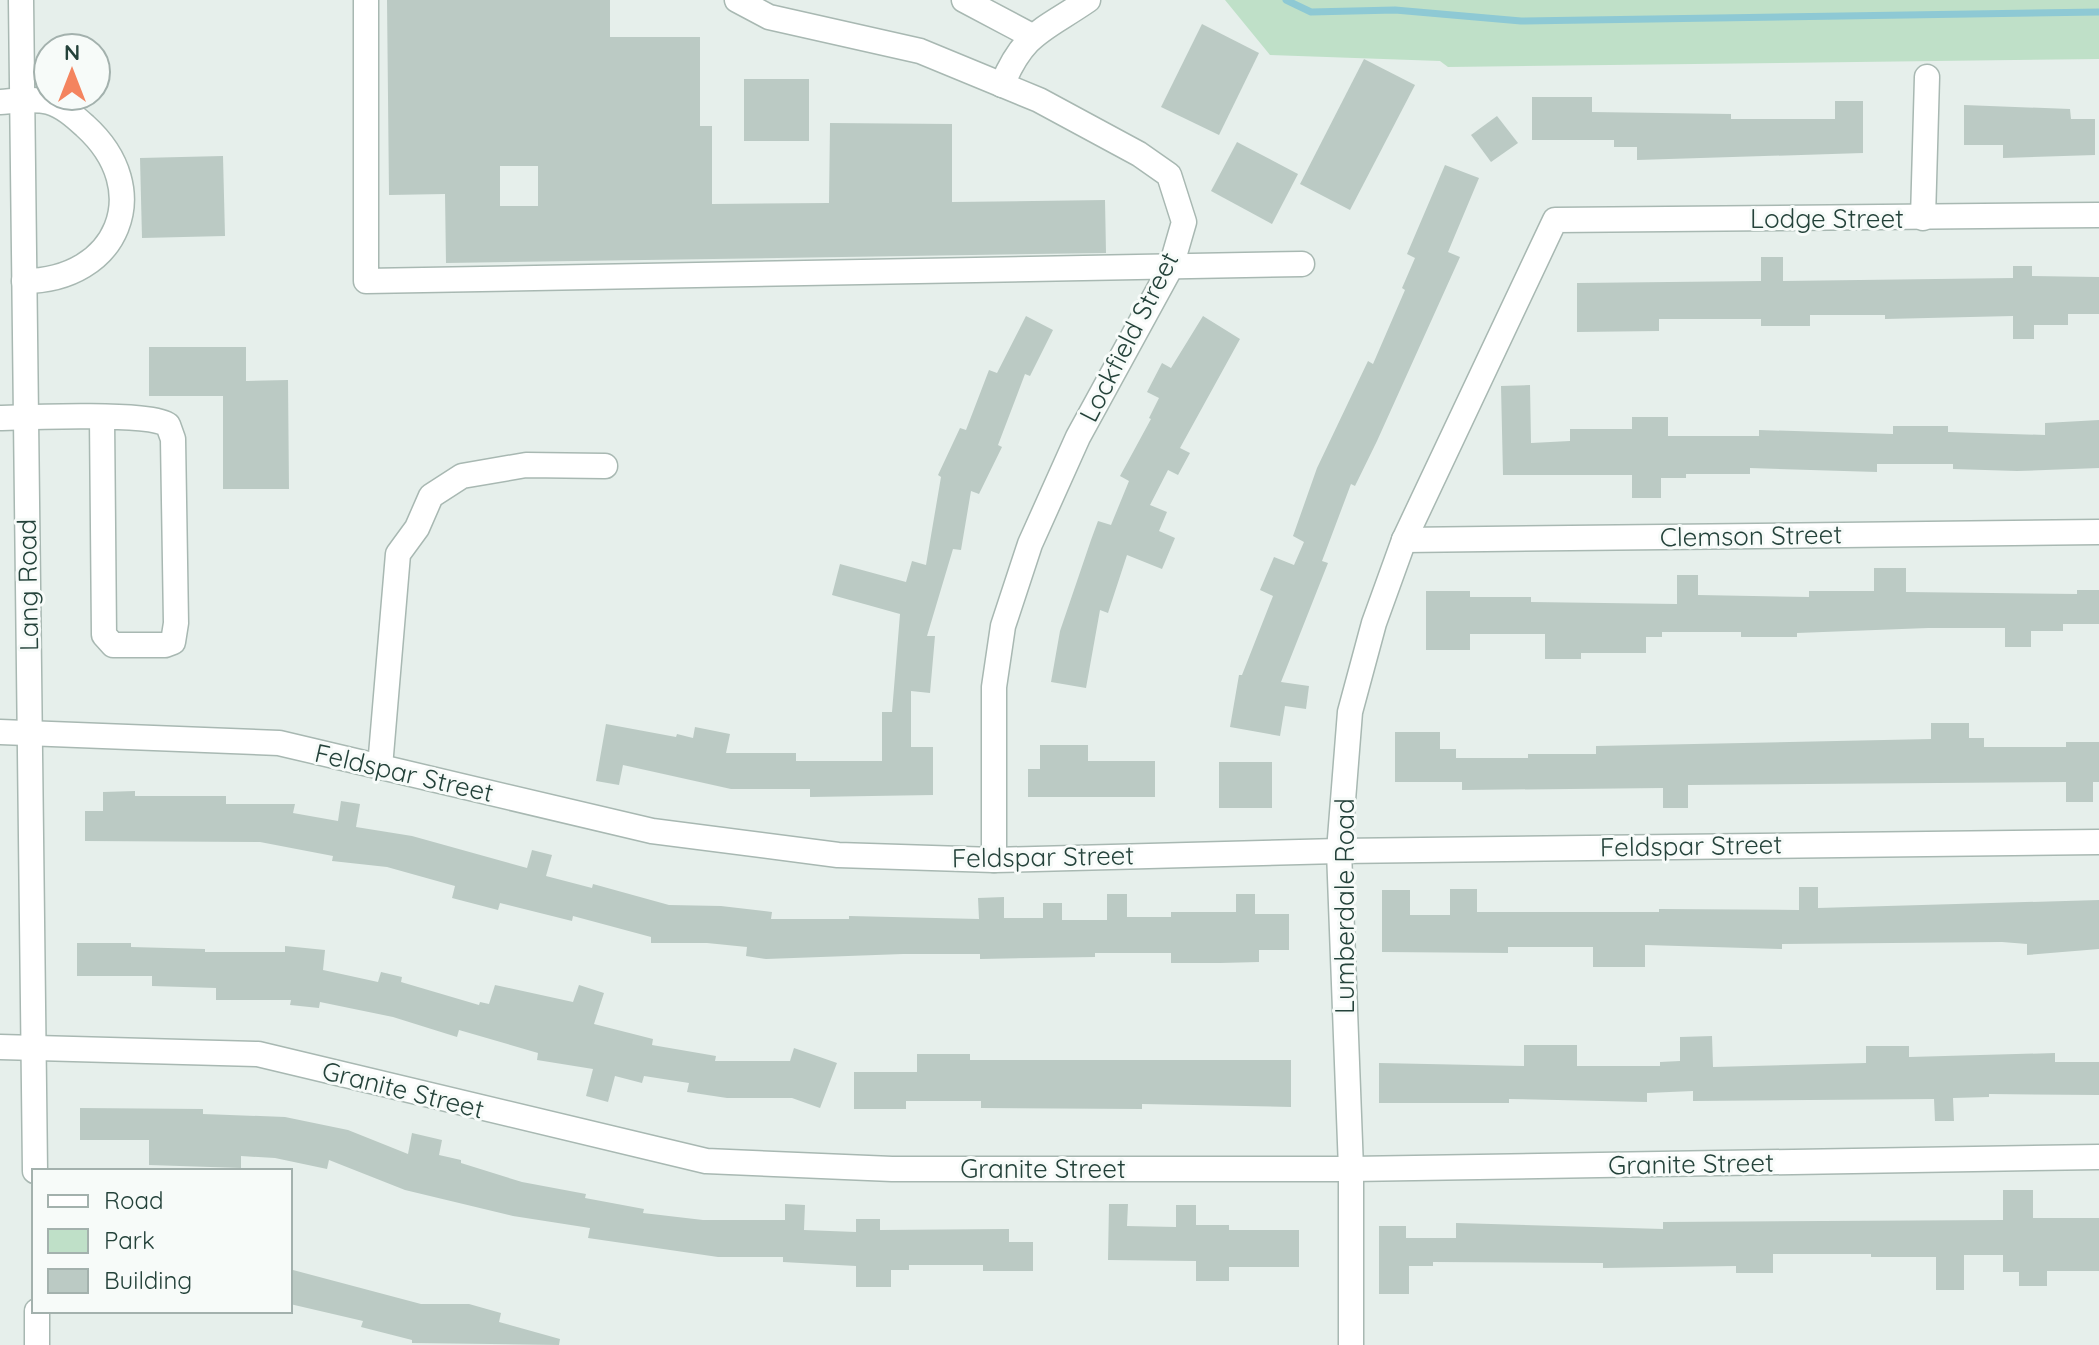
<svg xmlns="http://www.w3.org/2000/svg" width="2099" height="1345" font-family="Quicksand,sans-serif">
<rect width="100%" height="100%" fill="#e6efeb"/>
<!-- green -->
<polygon fill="#bfe0c8" points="1225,0 2099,0 2099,59 1448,67 1440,61 1270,55"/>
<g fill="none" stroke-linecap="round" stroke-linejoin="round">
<!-- stream -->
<polyline stroke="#8ec9d4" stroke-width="7" points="1286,0 1311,12 1395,10 1521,21 2099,12"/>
</g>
<!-- building -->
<g fill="#bbcac4" fill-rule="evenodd">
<path d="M387 0H610V37H700V126H712V204L829 203 830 123 952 124V202L1105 200 1106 253 446 263 445 194 389 195ZM500 166H538V206H500Z"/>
<polygon points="1202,24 1259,53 1219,135 1161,107"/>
<polygon points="1364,59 1415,85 1350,210 1300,184"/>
<rect x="744" y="79" width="65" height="62"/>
<polygon points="1532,97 1592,97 1592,112 1731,114 1731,119 1835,119 1835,101 1863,101 1863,153 1637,160 1637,147 1614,147 1614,140 1532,140"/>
<polygon points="1964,105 2070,109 2071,119 2095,119 2095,155 2003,158 2003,145 1964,145"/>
<polygon points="1497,116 1518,143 1491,162 1471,135"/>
<polygon points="1237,142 1298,174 1272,224 1211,191"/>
<polygon points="223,156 225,236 142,238 140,158"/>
<polygon points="1445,165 1479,178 1448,252 1460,257 1377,441 1355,486 1351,484 1322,561 1328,563 1281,682 1309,686 1306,709 1285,706 1280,736 1230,727 1239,675 1242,675 1273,596 1260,590 1274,557 1294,565 1304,542 1293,536 1317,468 1368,361 1373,364 1405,290 1402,288 1415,258 1407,254"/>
<polygon points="1761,257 1783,257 1783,281 2013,278 2013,266 2032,266 2032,276 2099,277 2099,314 2068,314 2068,325 2034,325 2034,339 2013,339 2013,316 1885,319 1885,315 1810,315 1810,326 1761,326 1761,319 1659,319 1659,331 1577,332 1577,283 1761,281"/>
<polygon points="1026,316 1053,330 1030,376 1025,374 998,445 1002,447 979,494 971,491 961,550 953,549 927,636 935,636 930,693 911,691 911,747 933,747 933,795 810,797 810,789 731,789 623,765 619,785 596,781 606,724 676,737 677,734 693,738 695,727 730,734 726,753 796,753 796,761 882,761 882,712 892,712 900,614 832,595 840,564 906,582 912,561 926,565 941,477 938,475 960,428 966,430 989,370 997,373"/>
<polygon points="1203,316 1240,339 1180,448 1190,453 1178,475 1168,470 1150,505 1167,512 1159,531 1175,538 1162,569 1127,555 1108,613 1100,610 1086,688 1051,682 1060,631 1091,540 1098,521 1111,525 1129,481 1120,476 1151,419 1149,418 1159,398 1147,392 1162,363 1171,368"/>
<polygon points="149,347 246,347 246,381 288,380 289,489 223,489 223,396 149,396"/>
<polygon points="1530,385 1531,443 1570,441 1570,429 1632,429 1632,417 1668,417 1668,436 1759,436 1759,430 1893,434 1893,426 1948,426 1948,432 2045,435 2045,423 2099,420 2099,468 2017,471 1953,469 1953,464 1877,464 1877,472 1750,468 1750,474 1686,474 1686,478 1661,478 1661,498 1632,498 1632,475 1503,475 1501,386"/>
<polygon points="1874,568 1906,568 1906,592 2077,594 2077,590 2099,590 2099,624 2063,624 2063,631 2031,631 2031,647 2005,647 2005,628 1928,628 1797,633 1797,637 1741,637 1741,632 1662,632 1662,637 1646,637 1646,653 1581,653 1581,659 1545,659 1545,634 1470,634 1470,650 1426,650 1426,591 1470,591 1470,597 1531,597 1531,602 1677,604 1677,575 1698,575 1698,595 1809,597 1809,591 1874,591"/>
<polygon points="1931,723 1969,723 1969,738 1984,738 1984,747 2066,747 2066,742 2099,742 2099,782 2093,782 2093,802 2066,802 2066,782 1688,785 1688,808 1663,808 1663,788 1462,790 1462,782 1395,782 1395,732 1440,732 1440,749 1456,749 1456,758 1528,758 1528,754 1596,754 1596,746 1931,739"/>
<polygon points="1040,745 1088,745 1088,761 1155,761 1155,797 1028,797 1028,769 1040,769"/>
<rect x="1219" y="762" width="53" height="46"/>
<polygon points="135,791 135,796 226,796 226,804 295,804 293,813 338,821 341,801 360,804 356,827 412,836 527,868 532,850 552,855 546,876 592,888 593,884 669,905 721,906 772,912 771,919 849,919 849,916 979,919 978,898 1004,897 1004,918 1043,918 1043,903 1062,903 1062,920 1107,920 1107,894 1127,894 1127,917 1171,917 1171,912 1236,912 1236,894 1255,894 1255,914 1289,914 1289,950 1259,950 1259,962 1220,963 1171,963 1171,953 1095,953 1095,957 980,959 980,954 903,954 766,959 746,956 747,947 707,943 651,943 651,937 573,916 572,921 500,903 498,910 452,898 455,886 387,867 332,861 333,856 260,842 85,841 85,811 103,811 103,792"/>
<polygon points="1799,887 1818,887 1818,908 2099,900 2099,949 2027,955 2027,944 2002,942 1782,944 1782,949 1645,945 1645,967 1593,967 1593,947 1508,947 1508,953 1382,952 1382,890 1410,890 1410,915 1450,915 1450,889 1477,889 1477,912 1659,912 1659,909 1799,910"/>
<polygon points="77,943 131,943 131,947 205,949 205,952 285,952 285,946 325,950 323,970 378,982 381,972 402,977 401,982 479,1005 480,1002 489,1004 495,985 573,1002 579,985 604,993 594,1024 653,1039 652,1045 716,1056 715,1061 790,1061 794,1048 837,1063 820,1108 792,1098 727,1098 687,1092 689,1083 644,1076 642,1083 615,1076 608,1102 586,1096 593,1069 537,1060 538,1053 459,1030 457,1037 393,1017 320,1002 319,1008 290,1005 291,1000 216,1000 216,988 152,986 152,976 77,976"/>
<polygon points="1712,1036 1713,1067 1866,1063 1866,1046 1909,1046 1909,1057 2055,1053 2055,1062 2099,1062 2099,1095 1989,1094 1989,1097 1953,1098 1954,1121 1935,1121 1934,1099 1693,1101 1693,1091 1647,1093 1647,1102 1509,1099 1509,1103 1379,1103 1379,1063 1524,1066 1524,1045 1577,1045 1577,1066 1660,1066 1660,1062 1680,1061 1680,1037"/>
<polygon points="917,1054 970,1054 970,1060 1291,1060 1291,1107 1142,1104 1142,1109 981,1108 981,1101 906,1101 906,1109 854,1109 854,1072 917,1072"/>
<polygon points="80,1108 203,1109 203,1114 285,1117 348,1130 408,1154 412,1133 442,1140 439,1155 461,1160 461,1163 522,1182 586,1194 585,1198 644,1209 643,1213 703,1220 785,1220 785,1204 805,1205 804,1230 856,1232 856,1219 880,1219 880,1230 1009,1229 1009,1242 1033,1242 1033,1271 983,1271 983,1265 909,1265 909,1270 891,1270 891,1287 856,1287 856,1266 783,1262 783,1257 718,1257 588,1238 590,1228 513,1216 405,1190 329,1160 327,1169 275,1158 241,1156 241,1168 149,1165 149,1140 80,1140"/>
<polygon points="2003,1190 2033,1190 2033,1218 2099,1218 2099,1271 2047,1271 2047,1286 2019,1286 2019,1272 2003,1272 2003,1255 1964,1255 1964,1290 1936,1290 1936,1257 1871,1257 1871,1254 1773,1254 1773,1273 1736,1273 1736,1266 1603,1268 1603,1263 1433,1262 1433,1266 1409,1266 1409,1294 1379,1294 1379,1226 1406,1226 1406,1238 1456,1238 1456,1223 1663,1229 1663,1222 2003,1220"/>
<polygon points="1109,1204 1128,1204 1127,1226 1176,1227 1176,1205 1196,1205 1196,1225 1229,1225 1229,1230 1299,1230 1299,1267 1229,1267 1229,1281 1196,1281 1196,1261 1108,1260"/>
<polygon points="293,1270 421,1304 469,1304 501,1313 499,1322 560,1339 559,1345 412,1343 412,1340 361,1327 363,1321 290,1304"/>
</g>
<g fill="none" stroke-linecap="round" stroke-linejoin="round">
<defs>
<g id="minor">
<polyline points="21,0 35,1171"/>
<polyline points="366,0 366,281 1302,264"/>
<polyline points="737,0 769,17 920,51 1039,100 1139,154 1169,175 1184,222 1171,267 1078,437 1030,544 1003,626 994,687 994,860"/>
<polyline points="964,0 1032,36"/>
<path d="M1002 85C1024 32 1043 31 1088 0"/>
<path d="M0 102C15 101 35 98 49 102 63 106 75 117 85 126 156 190 118 281 24 281"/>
<polyline points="1923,218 1927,77"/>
<path d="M0 418C27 417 153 412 168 425L173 439 176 623 173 642 165 645H113L104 635 102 418"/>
<polyline points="1404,540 2099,532"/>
<polyline points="0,732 279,743 652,831 838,855 994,860 1339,851 2099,842"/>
<polyline points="380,767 398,554 417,528 431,496 462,476 526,465 605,466"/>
<polyline points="0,1047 258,1054 706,1161 892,1169 1351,1169 2099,1157"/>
<polyline points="37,1311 37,1345"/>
<polyline points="1351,1345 1351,1169 1339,851 1350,712 1374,623 1404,540 1555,220 2099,215"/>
</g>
</defs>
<!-- minor casing -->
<use href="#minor" stroke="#a8b8b2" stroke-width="27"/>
<!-- minor -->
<use href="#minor" stroke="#fff" stroke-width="24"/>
</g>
<g text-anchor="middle" stroke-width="6" stroke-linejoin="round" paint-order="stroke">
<!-- street labels -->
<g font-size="26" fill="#24423a" stroke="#f7fbf9">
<text x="1827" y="228">Lodge Street</text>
<text transform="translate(1129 337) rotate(-63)" y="9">Lockfield Street</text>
<text transform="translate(1751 536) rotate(-1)" y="9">Clemson Street</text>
<text transform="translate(28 585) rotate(-91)" y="9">Lang Road</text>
<text transform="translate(404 773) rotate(13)" y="9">Feldspar Street</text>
<text transform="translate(1691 846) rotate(-1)" y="9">Feldspar Street</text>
<text transform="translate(1043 857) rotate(-1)" y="9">Feldspar Street</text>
<text transform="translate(1345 906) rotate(-90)" y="9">Lumberdale Road</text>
<text transform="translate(403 1090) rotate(14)" y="9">Granite Street</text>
<text transform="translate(1691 1164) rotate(-1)" y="9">Granite Street</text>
<text x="1043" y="1178">Granite Street</text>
</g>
</g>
<!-- legend -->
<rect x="32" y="1169" width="260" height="144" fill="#f7fbf9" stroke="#a3b1ad" stroke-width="2"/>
<rect x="48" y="1195" width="40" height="12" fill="#ffffff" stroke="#a3b1ad" stroke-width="2"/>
<text x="104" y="1209" font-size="24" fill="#24423a">Road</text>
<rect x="48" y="1229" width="40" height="24" fill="#bfe0c8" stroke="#a3b1ad" stroke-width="2"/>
<text x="104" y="1249" font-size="24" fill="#24423a">Park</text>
<rect x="48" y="1269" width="40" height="24" fill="#bbcac4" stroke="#a3b1ad" stroke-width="2"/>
<text x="104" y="1289" font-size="24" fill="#24423a">Building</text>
<!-- north arrow -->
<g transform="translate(72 72)"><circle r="38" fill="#f7fbf9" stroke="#a3b1ad" stroke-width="2"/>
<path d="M0-6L14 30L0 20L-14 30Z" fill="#f4845f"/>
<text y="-12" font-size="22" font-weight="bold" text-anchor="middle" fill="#24423a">N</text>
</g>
</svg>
